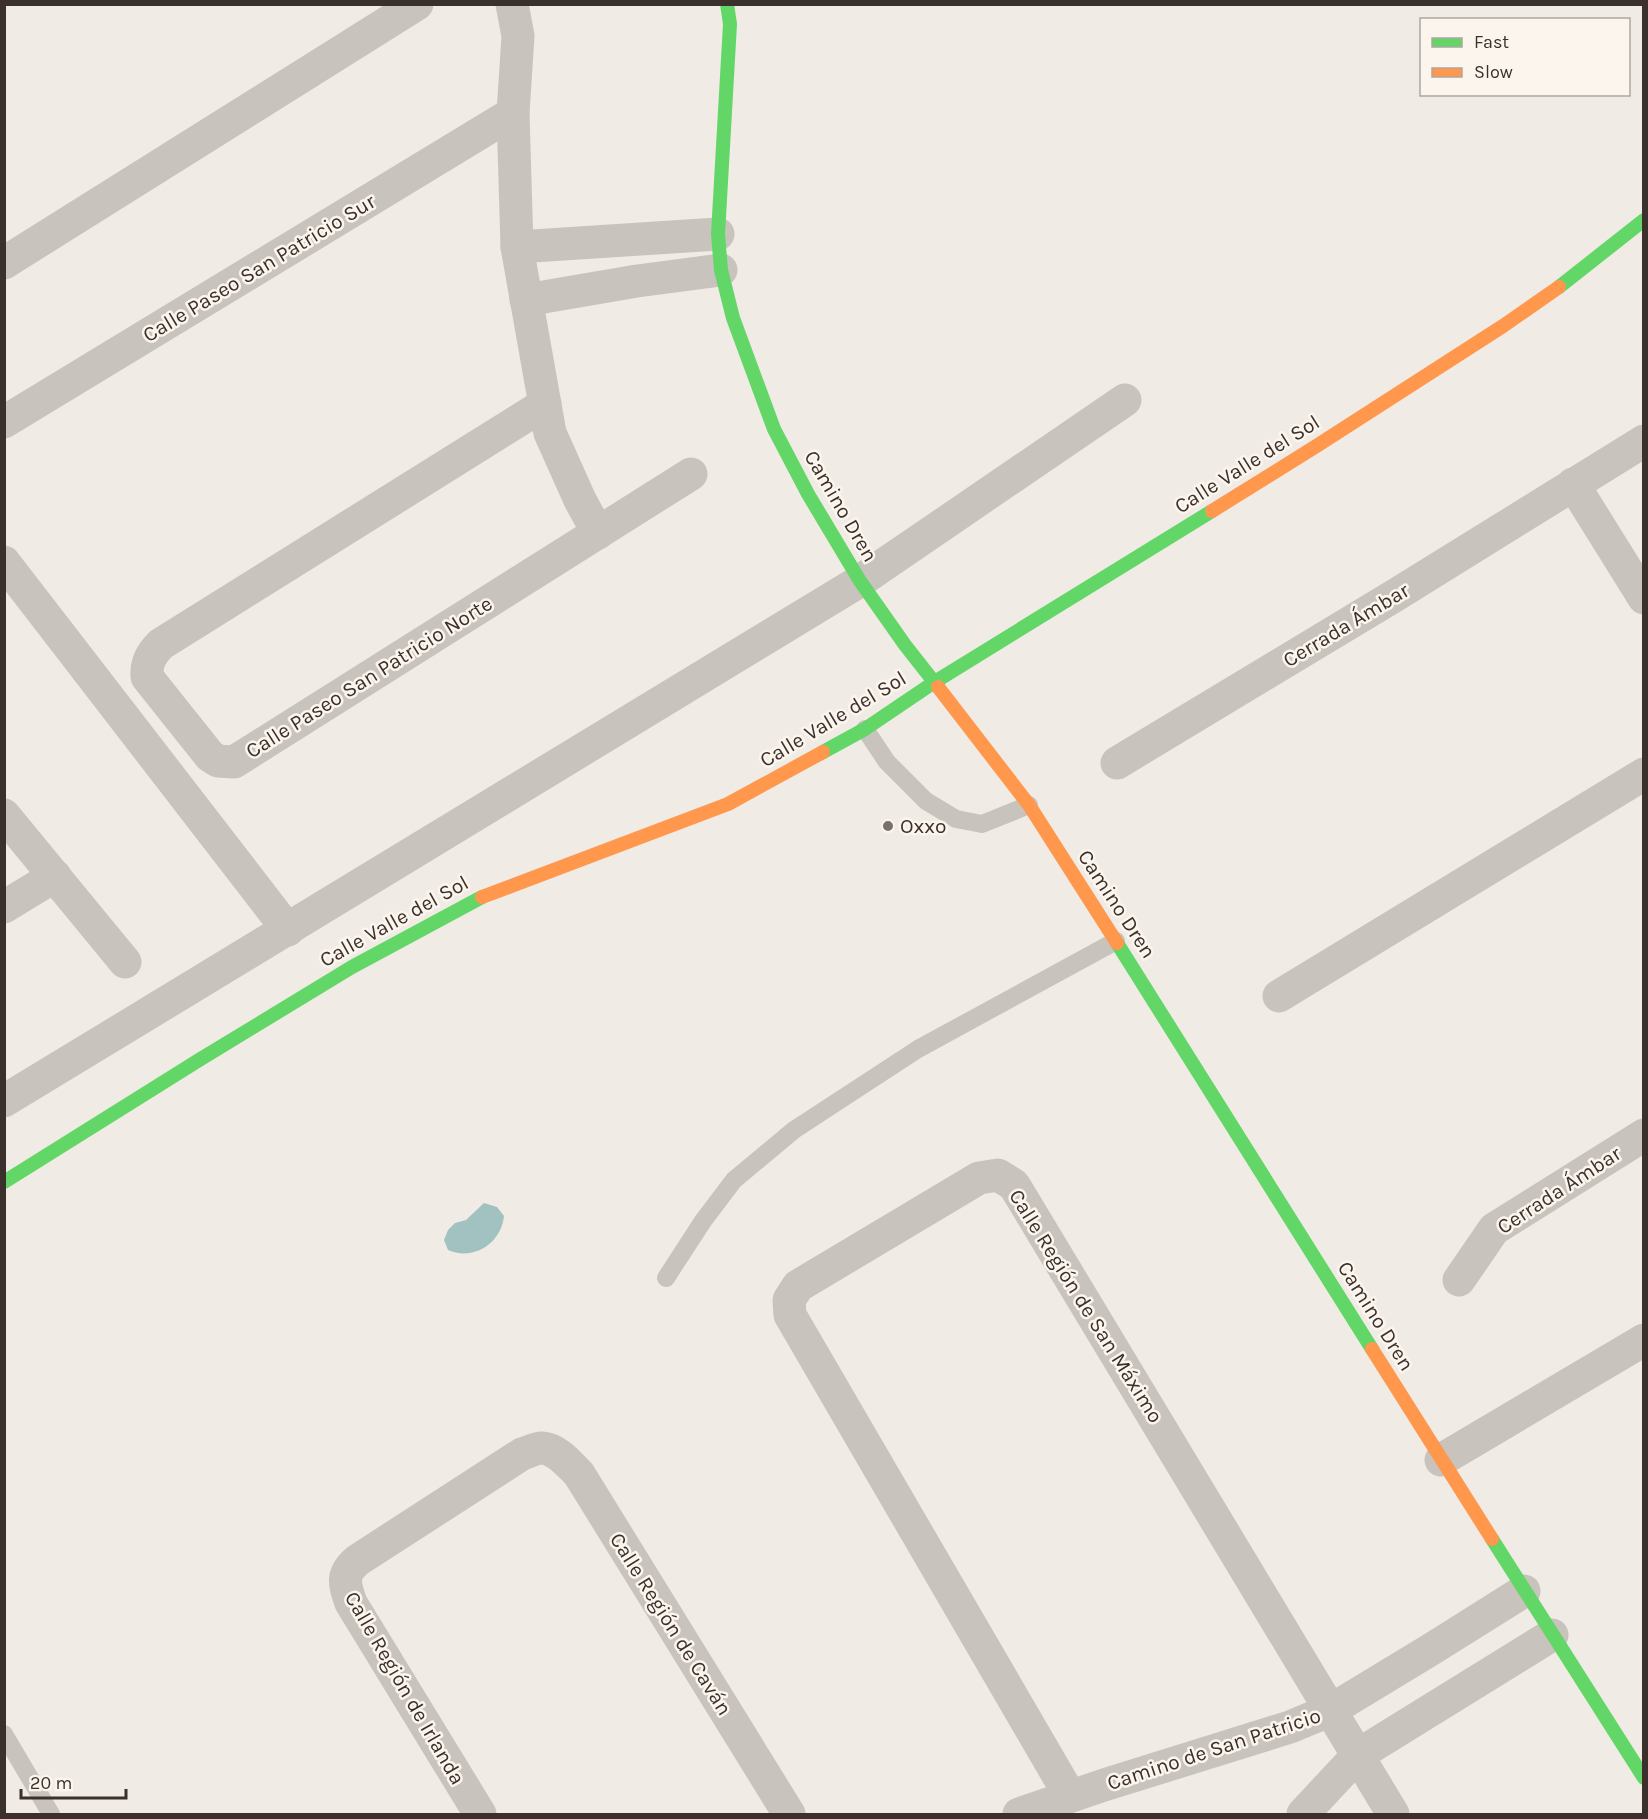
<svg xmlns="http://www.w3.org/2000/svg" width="1648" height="1819" font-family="Karla,sans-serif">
<rect width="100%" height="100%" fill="#f0ebe5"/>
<!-- water -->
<path fill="#a1c2c1" d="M484 1203 497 1207 504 1216C501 1244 473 1261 448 1250L444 1240 448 1230 455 1223 466 1220Z"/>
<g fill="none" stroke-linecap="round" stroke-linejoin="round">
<!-- lane -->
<g stroke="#c9c3be" stroke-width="18">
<polyline points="865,729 887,762 926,801 956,819 982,824 1029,805"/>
<polyline points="666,1278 703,1221 734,1180 794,1130 918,1049 1116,941"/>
<polyline points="4,1734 51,1814"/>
</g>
<!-- street -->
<g stroke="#c9c3be" stroke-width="33">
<polyline points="512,4 518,36 513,113 517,247 550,433 580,500 598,533"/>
<polyline points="517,247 718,234"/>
<polyline points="4,263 417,4"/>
<polyline points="526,300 637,281 721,270"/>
<path d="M545 404 161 644C151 654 146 663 147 677L210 756 218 761 234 762 691 474"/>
<polyline points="4,422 513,113"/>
<polyline points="1573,484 1644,598"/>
<polyline points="4,562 288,930"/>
<polyline points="1117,763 1394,596 1644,441"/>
<polyline points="4,815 125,962"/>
<polyline points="4,907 55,876"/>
<polyline points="1279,996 1644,774"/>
<polyline points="4,1101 860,581 1125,400"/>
<polyline points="1459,1280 1494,1229 1644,1135"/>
<polyline points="1441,1460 1644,1340"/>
<polyline points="1070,1796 790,1315 789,1300 798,1286 979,1178 998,1175 1014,1185 1393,1814"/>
<path d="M480 1814 351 1603C344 1583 341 1574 358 1560L522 1454C528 1452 536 1448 542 1448 557 1449 569 1464 579 1474L789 1814"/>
<polyline points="1019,1814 1104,1785 1290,1727 1331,1710 1430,1650 1524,1591"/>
<polyline points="1303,1814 1358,1755 1552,1635"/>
</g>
<!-- fast -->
<g stroke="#63d668" stroke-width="14">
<polyline points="727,4 730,24 718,234 721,270 733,318 774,429 808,494 860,581 905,645 938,687"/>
<polyline points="1559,287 1644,220"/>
<polyline points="823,752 865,729 933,683 1212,511"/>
<polyline points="1117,943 1372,1349"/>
<polyline points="4,1182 199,1060 352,967 482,897"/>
<polyline points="1492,1539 1644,1778"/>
</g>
<!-- slow -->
<g stroke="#ff974d" stroke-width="14">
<polyline points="1212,511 1318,445 1503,326 1559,287"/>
<polyline points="938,687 1029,805 1117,943"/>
<polyline points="482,897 728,804 823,752"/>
<polyline points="1372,1349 1492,1539"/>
</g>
</g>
<!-- markers -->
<circle fill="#7a716c" stroke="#fbf5ee" stroke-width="2" cx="888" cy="826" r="6"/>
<g text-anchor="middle" stroke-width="5" stroke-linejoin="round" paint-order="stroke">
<!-- street labels -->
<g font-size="21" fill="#3b302b" stroke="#fbf5ee">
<text transform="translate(259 268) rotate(-31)" y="7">Calle Paseo San Patricio Sur</text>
<text transform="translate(1247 464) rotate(-32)" y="7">Calle Valle del Sol</text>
<text transform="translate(841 506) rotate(60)" y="7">Camino Dren</text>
<text transform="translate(1346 625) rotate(-31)" y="7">Cerrada Ámbar</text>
<text transform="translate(369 677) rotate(-32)" y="7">Calle Paseo San Patricio Norte</text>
<text transform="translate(833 719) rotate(-31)" y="7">Calle Valle del Sol</text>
<text transform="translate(1117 904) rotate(57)" y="7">Camino Dren</text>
<text transform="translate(394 921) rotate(-29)" y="7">Calle Valle del Sol</text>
<text transform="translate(1559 1190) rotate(-33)" y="7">Cerrada Ámbar</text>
<text transform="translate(1086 1306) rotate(58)" y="7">Calle Región de San Máximo</text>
<text transform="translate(1376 1316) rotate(58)" y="7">Camino Dren</text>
<text transform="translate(671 1624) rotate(58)" y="7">Calle Región de Caván</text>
<text transform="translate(405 1688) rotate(60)" y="7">Calle Región de Irlanda</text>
<text transform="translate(1214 1749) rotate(-18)" y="7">Camino de San Patricio</text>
</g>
<!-- poi labels -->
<g font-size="21" fill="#3b302b" stroke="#fbf5ee" text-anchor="start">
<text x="900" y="833">Oxxo</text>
</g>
</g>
<!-- border -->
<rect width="1648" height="1819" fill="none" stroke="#3b302b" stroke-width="12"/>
<!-- legend -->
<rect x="1420" y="18" width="210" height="78" fill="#fbf5ee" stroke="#aea6a0" stroke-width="1.5"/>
<rect x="1432" y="38" width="30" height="9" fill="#63d668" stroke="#aea6a0" stroke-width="1.5"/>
<text x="1474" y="48" font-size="18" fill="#3b302b">Fast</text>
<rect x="1432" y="68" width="30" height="9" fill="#ff974d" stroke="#aea6a0" stroke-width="1.5"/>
<text x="1474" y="78" font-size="18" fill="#3b302b">Slow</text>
<!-- scale -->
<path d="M21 1789v9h105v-9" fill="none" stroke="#3b302b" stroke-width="3"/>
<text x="30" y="1789" font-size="18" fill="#3b302b" stroke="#fbf5ee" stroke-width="4.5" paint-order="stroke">20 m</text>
</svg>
